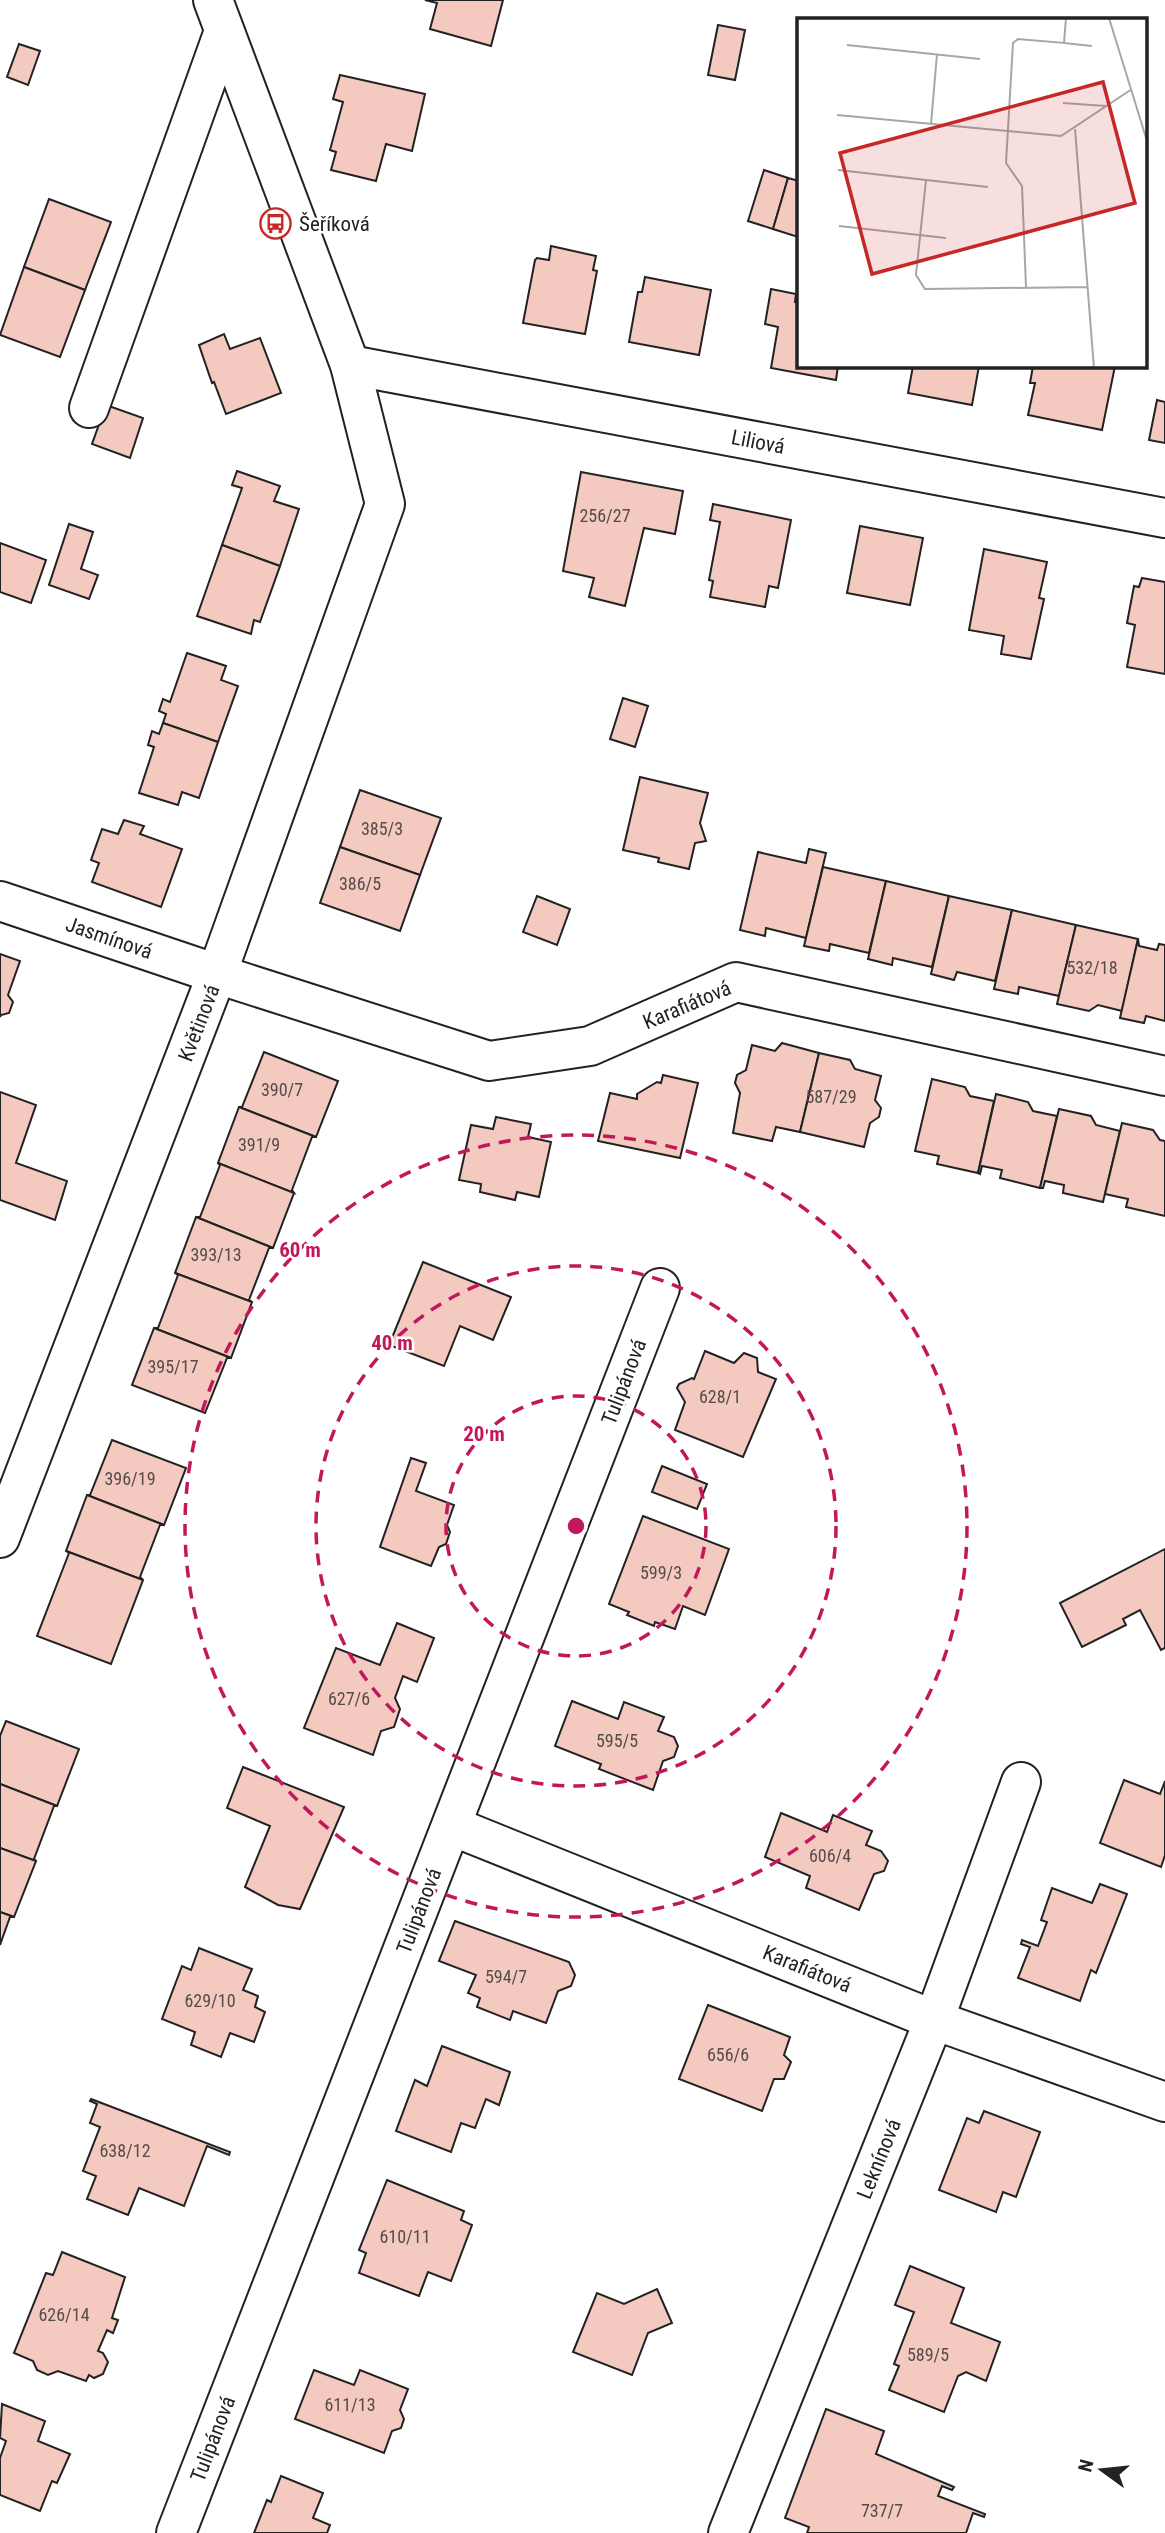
<svg xmlns="http://www.w3.org/2000/svg" width="1165" height="2533" font-family="'Roboto Condensed',sans-serif">
<rect width="100%" height="100%" fill="#fff"/>
<!-- building -->
<g fill="#f3c9c0" stroke="#222" stroke-width="2">
<polygon points="425,0 503,0 491,46 430,29 437,3"/>
<polygon points="718,25 745,30 735,80 708,75"/>
<polygon points="19,44 40,51 28,85 7,77"/>
<polygon points="340,75 425,94 412,151 386,144 376,181 331,170 336,152 330,150 343,102 333,99"/>
<polygon points="764,170 788,178 773,229 748,221"/>
<polygon points="788,178 799,181 798,237 773,229"/>
<polygon points="49,199 111,222 85,290 24,267"/>
<polygon points="551,246 596,256 593,270 597,271 585,334 523,323 535,260 537,258 549,260"/>
<polygon points="24,267 85,290 60,357 0,335"/>
<polygon points="645,277 711,290 699,355 629,342 638,292 642,292"/>
<polygon points="771,289 796,294 795,302 799,303 799,366 838,366 836,380 771,368 778,327 765,324"/>
<polygon points="224,334 230,349 260,338 281,393 226,414 214,382 212,383 199,345"/>
<polygon points="913,366 979,366 972,405 908,393"/>
<polygon points="1033,366 1115,366 1102,430 1028,415 1035,383 1030,383"/>
<polygon points="1157,400 1165,402 1165,443 1149,440"/>
<polygon points="106,405 143,418 130,458 92,444"/>
<polygon points="237,471 280,486 274,501 299,509 280,566 222,545 242,488 232,485"/>
<polygon points="581,472 683,491 675,534 644,528 625,606 589,597 594,578 563,571"/>
<polygon points="713,504 791,520 778,588 769,586 765,607 710,597 713,581 709,580 720,522 710,520"/>
<polygon points="69,524 93,532 81,569 98,575 89,599 49,585"/>
<polygon points="860,526 923,538 910,605 847,593"/>
<polygon points="0,543 46,560 31,603 0,592"/>
<polygon points="222,545 280,566 260,622 254,620 251,634 197,616"/>
<polygon points="984,549 1047,562 1039,598 1044,599 1031,659 1001,654 1004,636 969,630"/>
<polygon points="1142,578 1165,582 1165,674 1127,667 1135,625 1127,623 1134,586 1139,587"/>
<polygon points="187,653 226,666 221,680 238,686 218,742 163,723 166,714 159,711 163,699 170,702"/>
<polygon points="623,698 648,706 635,747 610,739"/>
<polygon points="163,723 218,742 199,798 182,792 178,805 139,793 154,747 148,745 152,731 159,734"/>
<polygon points="640,777 708,793 700,823 706,841 695,843 689,869 658,862 659,858 623,850"/>
<polygon points="360,790 441,818 420,875 340,847"/>
<polygon points="124,820 144,826 140,834 182,849 161,907 92,882 99,863 91,860 102,829 118,834"/>
<polygon points="340,847 420,875 400,931 320,903"/>
<polygon points="809,849 826,853 806,938 766,928 765,936 740,930 758,852 806,863"/>
<polygon points="823,867 886,881 869,953 830,944 829,951 804,946"/>
<polygon points="886,881 949,896 932,967 893,958 892,965 868,959"/>
<polygon points="537,896 570,909 557,945 523,932"/>
<polygon points="949,896 1012,910 995,981 957,972 954,980 931,974"/>
<polygon points="1012,910 1076,925 1059,996 1019,987 1018,994 994,989"/>
<polygon points="1076,925 1138,939 1122,1011 1098,1005 1089,1011 1057,1004"/>
<polygon points="1138,939 1139,946 1157,950 1159,944 1165,945 1165,1021 1146,1016 1144,1023 1120,1018"/>
<polygon points="0,954 20,961 8,995 13,1002 9,1013 1,1015 0,1017"/>
<polygon points="782,1043 819,1053 800,1132 776,1127 772,1141 733,1133 740,1093 735,1083 737,1075 746,1070 752,1045 775,1051"/>
<polygon points="264,1052 338,1081 316,1137 239,1107 242,1107"/>
<polygon points="819,1053 850,1060 855,1069 881,1076 875,1100 881,1108 879,1117 870,1123 864,1147 800,1132"/>
<polygon points="663,1075 698,1083 680,1158 598,1141 610,1093 637,1099 637,1094 657,1082 661,1083"/>
<polygon points="932,1079 965,1087 970,1096 994,1101 978,1173 937,1164 939,1156 915,1151"/>
<polygon points="0,1092 36,1105 16,1163 67,1181 55,1220 0,1200"/>
<polygon points="996,1094 1028,1102 1033,1111 1057,1116 1040,1188 1000,1178 1002,1170 982,1166 980,1174 978,1173"/>
<polygon points="239,1107 316,1137 312,1137 292,1190 294,1193 218,1163"/>
<polygon points="1059,1109 1091,1116 1096,1125 1120,1131 1103,1202 1063,1193 1064,1185 1045,1181 1043,1188 1040,1188"/>
<polygon points="496,1117 531,1124 528,1137 551,1142 539,1197 517,1192 515,1200 480,1192 481,1184 459,1180 471,1125 493,1129"/>
<polygon points="1122,1123 1153,1130 1160,1140 1165,1141 1165,1216 1126,1207 1128,1199 1105,1194"/>
<polygon points="218,1163 294,1193 273,1248 196,1217 200,1217 220,1165"/>
<polygon points="196,1217 273,1248 269,1248 249,1300 252,1302 175,1273"/>
<polygon points="423,1262 511,1297 493,1340 460,1326 444,1366 389,1345"/>
<polygon points="175,1273 252,1302 231,1358 154,1328 158,1328 178,1275"/>
<polygon points="154,1328 231,1358 227,1358 205,1413 132,1385"/>
<polygon points="705,1351 734,1363 744,1353 757,1358 758,1372 776,1379 743,1457 675,1430 685,1402 677,1388 679,1384 692,1378 694,1379"/>
<polygon points="112,1440 186,1468 164,1525 87,1495 90,1495"/>
<polygon points="411,1458 426,1463 416,1491 454,1505 447,1525 450,1532 446,1544 439,1547 431,1566 380,1547"/>
<polygon points="662,1466 707,1484 697,1509 652,1492"/>
<polygon points="87,1495 164,1525 160,1525 140,1577 143,1580 66,1551"/>
<polygon points="643,1516 729,1549 705,1615 683,1606 675,1629 655,1622 654,1626 627,1615 629,1612 609,1604"/>
<polygon points="1165,1549 1165,1648 1161,1650 1140,1610 1123,1619 1126,1625 1082,1647 1060,1603"/>
<polygon points="66,1551 143,1580 111,1664 37,1636 69,1553"/>
<polygon points="397,1623 434,1638 417,1682 403,1676 395,1698 400,1709 394,1727 381,1731 373,1755 304,1728 336,1648 380,1665"/>
<polygon points="572,1701 618,1719 624,1702 664,1717 658,1731 674,1737 678,1746 674,1757 663,1761 653,1790 599,1769 601,1764 555,1746"/>
<polygon points="6,1721 79,1749 57,1806 0,1784 0,1736"/>
<polygon points="243,1767 344,1807 300,1909 278,1905 245,1887 270,1826 227,1808"/>
<polygon points="1124,1780 1160,1794 1165,1781 1165,1855 1161,1867 1100,1843"/>
<polygon points="0,1784 57,1806 54,1806 34,1859 36,1861 0,1848"/>
<polygon points="781,1813 827,1832 833,1815 872,1831 866,1845 881,1851 888,1861 884,1871 874,1874 859,1910 806,1888 810,1876 765,1857"/>
<polygon points="0,1848 36,1861 14,1917 0,1912"/>
<polygon points="1100,1884 1127,1894 1096,1973 1091,1970 1080,2001 1018,1978 1030,1947 1021,1944 1022,1940 1038,1946 1047,1922 1041,1920 1052,1888 1092,1903"/>
<polygon points="0,1912 14,1917 10,1917 0,1945"/>
<polygon points="455,1921 569,1962 575,1975 571,1986 558,1991 546,2023 513,2011 510,2020 477,2007 480,1998 468,1993 476,1975 439,1961"/>
<polygon points="199,1948 252,1969 243,1990 258,1996 255,2007 265,2012 254,2042 230,2033 221,2057 191,2045 195,2032 162,2019 182,1966 191,1970"/>
<polygon points="708,2005 790,2037 784,2055 791,2062 784,2079 774,2079 762,2111 679,2079"/>
<polygon points="442,2046 510,2072 499,2105 486,2099 475,2128 461,2123 451,2152 396,2131 415,2080 427,2086"/>
<polygon points="91,2099 230,2152 229,2155 207,2146 184,2206 139,2188 128,2215 87,2199 96,2176 83,2171 100,2127 90,2123 97,2104 90,2101"/>
<polygon points="984,2111 1040,2132 1016,2197 1003,2192 996,2212 939,2190 967,2118 979,2123"/>
<polygon points="387,2180 464,2211 461,2220 472,2225 451,2281 428,2272 419,2296 359,2273 366,2253 359,2250"/>
<polygon points="62,2252 125,2277 112,2318 118,2320 113,2333 107,2330 98,2351 103,2353 108,2362 103,2374 94,2378 89,2375 86,2381 58,2371 48,2375 37,2370 33,2361 14,2353 46,2273 53,2275"/>
<polygon points="910,2266 964,2288 951,2323 1000,2342 986,2381 966,2372 958,2376 944,2412 889,2390 899,2366 894,2364 914,2312 895,2305"/>
<polygon points="657,2289 672,2323 648,2333 632,2375 573,2352 597,2293 624,2304"/>
<polygon points="314,2370 354,2385 360,2370 408,2389 400,2410 404,2419 401,2428 392,2431 384,2453 295,2419"/>
<polygon points="2,2404 45,2421 38,2441 70,2454 57,2483 52,2481 40,2511 0,2495 0,2458 6,2441 0,2438"/>
<polygon points="826,2409 884,2431 876,2454 954,2487 952,2490 942,2486 938,2496 985,2514 984,2517 973,2513 966,2533 807,2533 809,2527 785,2518"/>
<polygon points="281,2476 323,2493 313,2518 330,2525 327,2533 254,2533 267,2500 271,2502"/>
</g>
<g fill="none" stroke-linecap="round" stroke-linejoin="round">
<defs>
<g id="minor">
<polyline points="350,365 1165,518"/>
<polyline points="89,408 224,31"/>
<polyline points="0,901 217,974 489,1061 590,1046 736,982 1165,1076"/>
<polyline points="0,1538 217,974 385,504 350,365 213,0"/>
<polyline points="452,1826 934,2020 1165,2102"/>
<polyline points="176,2533 660,1288"/>
<polyline points="728,2533 934,2020 1021,1782"/>
</g>
</defs>
<!-- minor casing -->
<use href="#minor" stroke="#222" stroke-width="42"/>
<!-- minor -->
<use href="#minor" stroke="#fff" stroke-width="38"/>
</g>
<!-- distance rings -->
<g fill="none" stroke="#c2185b" stroke-width="3.5" stroke-dasharray="12 9">
<circle cx="576" cy="1526" r="130"/>
<circle cx="576" cy="1526" r="260"/>
<circle cx="576" cy="1526" r="391"/>
</g>
<!-- icons -->
<defs>
<symbol id="bus-ring" viewBox="-11 -11 22 22"><circle r="9.5" fill="#fff" stroke="#c62828" stroke-width="1.5"/><path d="M-5-6H5V4H4V6H2V4H-2V6H-4V4H-5ZM-3.5-4V0h7V-4ZM-3.5 1.2v1.5H-2V1.2ZM2 1.2v1.5H3.5V1.2Z" fill="#c62828"/></symbol>
</defs>
<g fill-rule="evenodd">
<use href="#bus-ring" x="258" y="206" width="35" height="35"/>
</g>
<g text-anchor="middle" stroke-width="5" stroke-linejoin="round" paint-order="stroke">
<!-- number labels -->
<g font-size="18" fill="#564c4a">
<text x="605" y="522">256/27</text>
<text x="382" y="835">385/3</text>
<text x="360" y="890">386/5</text>
<text x="1092" y="974">532/18</text>
<text x="282" y="1096">390/7</text>
<text x="831" y="1103">587/29</text>
<text x="259" y="1151">391/9</text>
<text x="216" y="1261">393/13</text>
<text x="173" y="1373">395/17</text>
<text x="720" y="1403">628/1</text>
<text x="130" y="1485">396/19</text>
<text x="661" y="1579">599/3</text>
<text x="349" y="1705">627/6</text>
<text x="617" y="1747">595/5</text>
<text x="830" y="1862">606/4</text>
<text x="506" y="1983">594/7</text>
<text x="210" y="2007">629/10</text>
<text x="728" y="2061">656/6</text>
<text x="125" y="2157">638/12</text>
<text x="405" y="2243">610/11</text>
<text x="64" y="2321">626/14</text>
<text x="928" y="2361">589/5</text>
<text x="350" y="2411">611/13</text>
<text x="882" y="2517">737/7</text>
</g>
<!-- poi labels -->
<g font-size="21" fill="#222" stroke="#fff" text-anchor="start">
<text x="299" y="231">Šeříková</text>
</g>
<!-- street labels -->
<g font-size="21" fill="#222" stroke="#fff">
<text transform="translate(758 442) rotate(11)" y="7">Liliová</text>
<text transform="translate(109 938) rotate(19)" y="7">Jasmínová</text>
<text transform="translate(687 1005) rotate(-23)" y="7">Karafiátová</text>
<text transform="translate(199 1023) rotate(-69)" y="7">Květinová</text>
<text transform="translate(624 1382) rotate(-69)" y="7">Tulipánová</text>
<text transform="translate(419 1911) rotate(-69)" y="7">Tulipánová</text>
<text transform="translate(807 1969) rotate(22)" y="7">Karafiátová</text>
<text transform="translate(879 2159) rotate(-68)" y="7">Leknínová</text>
<text transform="translate(213 2439) rotate(-69)" y="7">Tulipánová</text>
</g>
</g>
<!-- overview -->
<g transform="translate(797 18)">
<rect width="350" height="350" fill="#fff"/>
<path fill="none" stroke="#a7a7a7" stroke-width="2" d="M312 0 350 123M267 25 295 28M50 27 183 41M266 85 309 88M40 97 264 118 335 71M134 106 140 36M278 111 297 350M41 152 191 169M129 162 119 257 128 271 290 269M42 208 149 220M229 269 225 168 209 145 216 25 221 21 267 25 269 0"/>
<path fill="#c62828" fill-opacity="0.15" stroke="#c62828" stroke-width="3.5" d="M306 64 338 185 75 256 43 135Z"/>
<rect width="350" height="350" fill="none" stroke="#222" stroke-width="3.5"/>
</g>
<circle cx="576" cy="1526" r="10" fill="#c2185b" stroke="#fff" stroke-width="3.5"/>
<g font-size="21" text-anchor="middle" font-weight="bold" fill="#c2185b" stroke="#fff" stroke-width="5" stroke-linejoin="round" paint-order="stroke">
<text x="300" y="1257">60 m</text>
<text x="392" y="1350">40 m</text>
<text x="484" y="1441">20 m</text>
</g>
<!-- north arrow -->
<g transform="translate(1102 2470) rotate(285)" stroke="#ffffff" stroke-width="5" paint-order="stroke">
<path d="M0-5L12 26L0 18L-12 26Z" fill="#222222"/>
<text y="-10" font-size="19" font-weight="bold" text-anchor="middle" fill="#222222">N</text>
</g>
</svg>
